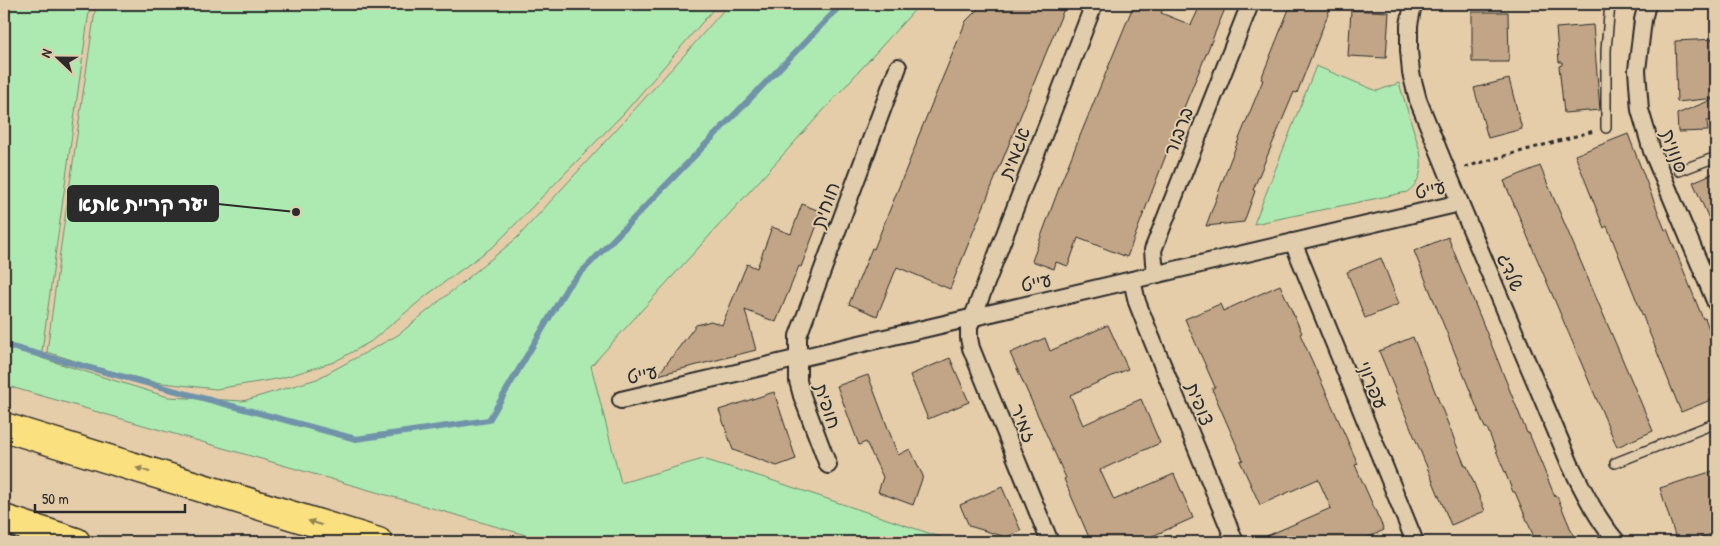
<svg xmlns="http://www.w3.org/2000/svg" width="1720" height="546" font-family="'Patrick Hand','Playpen Sans Hebrew',sans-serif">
<rect width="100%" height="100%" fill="#e5cdaa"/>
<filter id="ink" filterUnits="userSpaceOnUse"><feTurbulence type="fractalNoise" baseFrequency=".02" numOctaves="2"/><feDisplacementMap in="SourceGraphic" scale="10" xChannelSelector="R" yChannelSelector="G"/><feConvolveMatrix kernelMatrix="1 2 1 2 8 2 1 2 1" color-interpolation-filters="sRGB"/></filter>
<g filter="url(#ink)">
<!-- green -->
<g fill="#adeab1" stroke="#6c8a6e">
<polygon points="4,4 90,4 41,358 168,397 243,401 317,379 398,335 517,238 687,52 729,4 920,4 591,366 621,483 703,459 765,478 955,542 550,542 4,385"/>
<polygon points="96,4 718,4 624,113 495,245 427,295 370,342 334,362 282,378 216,389 154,382 91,366 47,352 60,252"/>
<path d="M1316 66 1377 91 1399 83 1420 151C1423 167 1421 182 1407 192L1254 224Z"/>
</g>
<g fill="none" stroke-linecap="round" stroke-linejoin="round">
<!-- stream -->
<polyline stroke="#7193aa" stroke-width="6" points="4,345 356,439 489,420 568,286 842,4"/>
</g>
<!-- building -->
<g fill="#c1a586" stroke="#2b2b2b">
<polygon points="983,4 1066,4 950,289 897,267 877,316 849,304 872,248 874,249 917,142 916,142 966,21"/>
<polygon points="1134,4 1165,4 1161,13 1191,25 1201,4 1227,4 1185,105 1127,257 1078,238 1068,266 1056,262 1054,269 1032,261 1062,180"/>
<polygon points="1291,4 1332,4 1297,93 1294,92 1253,190 1255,191 1244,222 1206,226 1230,161 1263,80 1261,79"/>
<polygon points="1351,10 1389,12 1386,58 1348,56"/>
<polygon points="1472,12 1508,12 1509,62 1472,62"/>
<polygon points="1593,25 1600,110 1564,113 1559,66 1562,65 1562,62 1559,62 1556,28"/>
<polygon points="1716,39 1716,98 1677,102 1675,41"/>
<polygon points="1509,79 1522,129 1488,138 1474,88"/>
<polygon points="1716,98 1716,120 1707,121 1708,131 1678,132 1677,114"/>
<polygon points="1628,134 1665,230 1667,229 1703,319 1705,318 1716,348 1716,398 1681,412 1607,226 1604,228 1575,155"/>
<polygon points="1540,166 1653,431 1617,447 1504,181"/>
<polygon points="1716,172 1716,235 1693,182"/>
<polygon points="802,204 822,212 801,267 799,266 776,322 745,310 756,350 658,375 696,325 711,321 722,325 747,264 757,268 772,227 791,234"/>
<polygon points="1448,237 1527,433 1529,433 1555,497 1557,496 1576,542 1536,542 1515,492 1513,492 1487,428 1485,428 1414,251"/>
<polygon points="1381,258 1399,304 1365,318 1347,272"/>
<polygon points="1280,285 1302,333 1300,334 1358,464 1355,465 1384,530 1358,542 1253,542 1331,508 1318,479 1260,505 1240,461 1243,460 1212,389 1215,387 1185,319 1220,304 1223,311"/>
<polygon points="1108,325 1128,369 1070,395 1083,425 1141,399 1160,443 1100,470 1114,500 1174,474 1193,518 1139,542 1091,542 1064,479 1066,478 1010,353 1045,338 1050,351"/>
<polygon points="1413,337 1465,466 1467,466 1485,511 1451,525 1379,351"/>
<polygon points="950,358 969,402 928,419 910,375"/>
<polygon points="868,375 898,455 910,449 923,476 913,505 878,492 883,477 866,442 859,445 837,386"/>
<polygon points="774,392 796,459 777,466 733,450 719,410"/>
<polygon points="1716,470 1716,533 1686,542 1677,542 1660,488"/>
<polygon points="1002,487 1021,531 1006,537 969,526 960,505"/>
</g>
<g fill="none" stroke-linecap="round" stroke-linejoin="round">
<defs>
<g id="service">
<polyline points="1606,128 1606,50 1610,4"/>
<polyline points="1679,171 1716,157"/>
<polyline points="1615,463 1716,423"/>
</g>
<g id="minor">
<path d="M1413 4 1409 25V50L1411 73 1418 100 1460 203 1570 464C1584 492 1597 519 1617 542"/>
<polyline points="1647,4 1643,20 1637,70 1640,110 1652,151 1716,303"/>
<polyline points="1293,242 1415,542"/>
<polyline points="1157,274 1154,263 1153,250 1250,4"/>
<polyline points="1132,280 1137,302 1146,325 1235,542"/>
<polyline points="621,400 1460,203"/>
<polyline points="828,465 802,396 798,381 798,336 898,67"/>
<polyline points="1050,542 971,348 969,338 969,327 1094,4"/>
</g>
<g id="trunk">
<polyline points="4,427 378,542"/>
<polyline points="4,519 76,542"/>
</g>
</defs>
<!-- service casing -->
<use href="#service" stroke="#2b2b2b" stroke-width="12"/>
<!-- minor casing -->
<use href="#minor" stroke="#2b2b2b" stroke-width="20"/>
<!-- trunk casing -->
<use href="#trunk" stroke="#2b2b2b" stroke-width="31"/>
<!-- path -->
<polyline stroke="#2b2b2b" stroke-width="3" stroke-dasharray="4 4" stroke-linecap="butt" points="1465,167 1594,131"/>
<!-- service -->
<use href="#service" stroke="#e1ccab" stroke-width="9"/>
<!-- minor -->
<use href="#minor" stroke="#e1ccab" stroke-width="16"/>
<!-- trunk -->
<use href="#trunk" stroke="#fbe080" stroke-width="28"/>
</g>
<!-- one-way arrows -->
<defs><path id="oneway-solid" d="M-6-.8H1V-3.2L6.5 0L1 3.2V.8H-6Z" transform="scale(1.25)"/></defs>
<g fill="#938656">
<use href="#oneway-solid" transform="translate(143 470) rotate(-163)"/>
<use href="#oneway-solid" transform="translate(315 523) rotate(-163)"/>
</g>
</g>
<g text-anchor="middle" stroke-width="4" stroke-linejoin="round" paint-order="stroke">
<!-- street labels -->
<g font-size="19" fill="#2b2b2b" stroke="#e1ccab">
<text transform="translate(1178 131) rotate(-69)" y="7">ברבור</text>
<text transform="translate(1675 151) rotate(70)" y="7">סנונית</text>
<text transform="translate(1014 153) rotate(-69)" y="7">אגמית</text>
<text transform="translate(1430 189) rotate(-13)" y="7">עייט</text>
<text transform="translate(825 205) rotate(-69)" y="7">חוחית</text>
<text transform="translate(1511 272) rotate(67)" y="7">שלדג</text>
<text transform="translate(1036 282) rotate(-13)" y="7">עייט</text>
<text transform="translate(642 374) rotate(-13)" y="7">עייט</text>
<text transform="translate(1373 385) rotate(68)" y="7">עפרוני</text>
<text transform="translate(1200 404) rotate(68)" y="7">צופית</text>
<text transform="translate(828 406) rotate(71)" y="7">חופית</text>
<text transform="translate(1024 423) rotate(68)" y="7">זמיר</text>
</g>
</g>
<!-- callouts -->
<path fill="none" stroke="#2b2b2b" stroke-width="2" d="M296 212L218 204"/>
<circle fill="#2b2b2b" stroke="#e1ccab" stroke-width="2" cx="296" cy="212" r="5"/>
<rect fill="#2b2b2b" stroke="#2b2b2b" stroke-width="2" x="68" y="186" width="150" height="35" rx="5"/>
<g font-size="20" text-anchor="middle" font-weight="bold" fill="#fff">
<text x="143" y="211">יער קריית אתא</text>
</g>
<!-- margin -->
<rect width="1720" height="546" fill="none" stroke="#e1ccab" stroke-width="20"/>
<rect x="10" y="10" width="1700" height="526" fill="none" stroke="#2b2b2b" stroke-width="2" filter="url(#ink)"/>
<!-- north arrow -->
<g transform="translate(58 58) rotate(292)" stroke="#e1ccab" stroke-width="4" paint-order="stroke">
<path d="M0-4L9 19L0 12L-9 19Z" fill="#2b2b2b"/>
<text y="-8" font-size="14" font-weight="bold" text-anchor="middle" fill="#2b2b2b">N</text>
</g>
<!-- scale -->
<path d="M35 504v8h150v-8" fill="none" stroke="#2b2b2b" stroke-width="2.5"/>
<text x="42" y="504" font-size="15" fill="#2b2b2b" stroke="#e1ccab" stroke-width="4" paint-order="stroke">50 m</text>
</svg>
